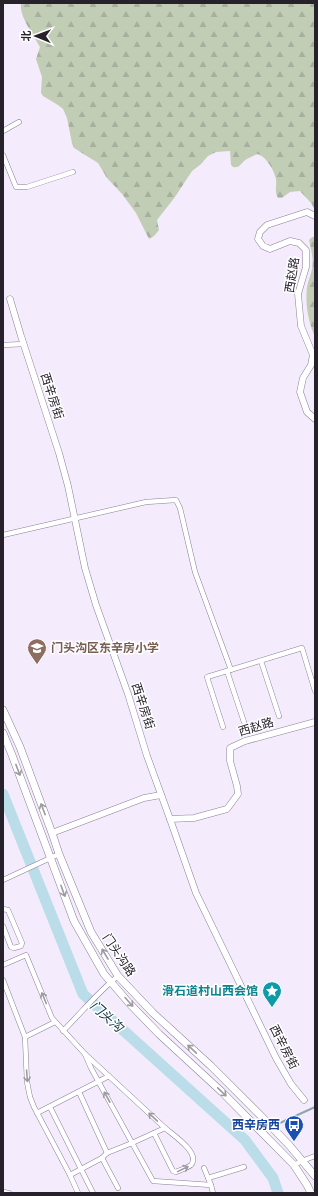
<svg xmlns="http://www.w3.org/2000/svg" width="318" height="1196" font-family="'Noto Sans','Noto Sans SC',sans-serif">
<defs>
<pattern id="forest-firs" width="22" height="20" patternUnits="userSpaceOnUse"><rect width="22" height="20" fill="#c2cdb6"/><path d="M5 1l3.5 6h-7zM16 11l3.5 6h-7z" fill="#a7b09d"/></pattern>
</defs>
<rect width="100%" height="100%" fill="#f4ecfd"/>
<!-- forest -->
<g fill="url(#forest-firs)">
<path d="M21 3H315V210L311 203 300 191 290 192 282 198H278C274 192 277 185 276 179 274 170 266 156 257 154 253 156 248 158 244 161 240 165 239 168 233 167L231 165 230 151 216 152 208 156 200 165 192 171 175 197 157 220 159 230C156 234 154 237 149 239L136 213 122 194 107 178 98 163 74 148 72 143 67 118 63 109 58 105 43 96 41 93 42 77 36 59 40 47C34 35 19 17 21 3Z"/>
<path d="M312 237H315V337C308 321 305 304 307 287 308 281 311 275 312 269 314 260 311 249 309 240Z"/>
</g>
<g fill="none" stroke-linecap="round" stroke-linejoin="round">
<!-- stream -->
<polyline stroke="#8ea5b0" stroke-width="2" points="280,1123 315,1107"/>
<!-- river -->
<polyline stroke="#badde9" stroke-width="11" points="3,794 83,994 245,1140 273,1178 278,1193"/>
<defs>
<g id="minor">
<polyline points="3,131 19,122"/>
<polyline points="3,155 16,187 27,187 73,172"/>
<polyline points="3,345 24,344"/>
<polyline points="3,535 146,502 176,500 180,508 195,572 231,670"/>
<polyline points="261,661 279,716"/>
<polyline points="227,671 244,722"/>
<polyline points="223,727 207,677 302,648 315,691"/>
<polyline points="3,880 59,854"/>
<polyline points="3,909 8,910 22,943 21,946 14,948 11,947 3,926"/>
<polyline points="3,965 26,955 52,1018 85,1054 91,1068 153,1181 211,1185 213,1193"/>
<polyline points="3,980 25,1037 27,1082 30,1097 34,1107 70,1175 102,1158 107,1153 132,1143 165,1128 85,1054"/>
<path d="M63 1031C82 1012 98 992 118 976"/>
<polyline points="25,1037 55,1022"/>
<polyline points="79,1092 107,1153"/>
<polyline points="50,1107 93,1193"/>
<polyline points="37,1113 109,1076"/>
<path d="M154 1133 173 1171 176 1172C180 1170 187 1168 191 1165 201 1153 173 1135 165 1128"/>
<polyline points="102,1158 118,1188"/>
<polyline points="294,1165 302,1161 315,1156"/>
<polyline points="204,1168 211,1185"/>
<polyline points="70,1175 78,1193"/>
<polyline points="208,1178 244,1167"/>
<polyline points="3,1192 9,1193"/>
</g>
<g id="tertiary">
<polyline points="315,216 307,212 267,225 260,232 258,239 263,246 270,249 290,241 299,243 306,250 306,267 298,294 301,326 313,355 311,365 303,378 300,392 307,412 315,419"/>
<polyline points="10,299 21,336 59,453 68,486 85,568 96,605 128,694 147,756 170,819 196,893 276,1058 291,1084 304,1100"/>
<polyline points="170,819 194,818 227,809 238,794 237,786 230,761 230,748 245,741 315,722"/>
<polyline points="52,833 144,798 161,795"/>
</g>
<g id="secondary">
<polyline points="3,710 20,747 52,833 59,854 91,932 118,976 153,1013 211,1066 266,1121 289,1145 315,1176"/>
<polyline points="3,733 12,755 74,921 104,974 129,1003 159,1034 222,1092 294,1165 307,1185 311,1193"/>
</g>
</defs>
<!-- minor casing -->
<use href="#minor" stroke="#8b7f98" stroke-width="5.5"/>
<!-- tertiary casing -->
<use href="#tertiary" stroke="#8b7f98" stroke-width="7"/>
<!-- secondary casing -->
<use href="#secondary" stroke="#8b7f98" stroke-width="8"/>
<!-- minor -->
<use href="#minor" stroke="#fff" stroke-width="4.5"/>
<!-- tertiary -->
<use href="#tertiary" stroke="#fff" stroke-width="6"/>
<!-- secondary -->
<use href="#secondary" stroke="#fff" stroke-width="7"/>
</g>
<!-- one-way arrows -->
<defs><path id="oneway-shaft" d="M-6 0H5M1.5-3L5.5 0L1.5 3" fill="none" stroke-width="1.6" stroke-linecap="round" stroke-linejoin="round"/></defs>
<g stroke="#9d9ba0">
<use href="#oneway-shaft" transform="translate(18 770) rotate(69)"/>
<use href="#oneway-shaft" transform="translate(43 809) rotate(-111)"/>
<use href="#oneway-shaft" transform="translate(63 891) rotate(70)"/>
<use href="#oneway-shaft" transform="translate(105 954) rotate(-121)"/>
<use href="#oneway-shaft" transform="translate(44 998) rotate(-112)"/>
<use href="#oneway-shaft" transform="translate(129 1002) rotate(48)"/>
<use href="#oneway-shaft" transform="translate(192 1049) rotate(-137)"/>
<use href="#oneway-shaft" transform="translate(27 1076) rotate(86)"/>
<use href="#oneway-shaft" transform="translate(222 1092) rotate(44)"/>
<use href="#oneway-shaft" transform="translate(107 1097) rotate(-119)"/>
<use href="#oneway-shaft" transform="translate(153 1117) rotate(-137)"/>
<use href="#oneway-shaft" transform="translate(183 1169) rotate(-26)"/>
</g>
<!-- icons -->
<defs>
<symbol id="school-pin" viewBox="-11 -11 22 30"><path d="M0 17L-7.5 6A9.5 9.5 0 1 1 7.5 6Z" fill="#8d6e63" stroke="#fff"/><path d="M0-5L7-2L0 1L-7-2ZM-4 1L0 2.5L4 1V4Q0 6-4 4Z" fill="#fff"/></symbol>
<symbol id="sight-pin" viewBox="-11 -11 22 30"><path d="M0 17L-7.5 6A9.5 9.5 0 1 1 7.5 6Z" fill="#0f9aa8" stroke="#fff"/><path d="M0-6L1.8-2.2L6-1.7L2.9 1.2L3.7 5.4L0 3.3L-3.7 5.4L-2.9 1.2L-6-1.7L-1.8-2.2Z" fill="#fff"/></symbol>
<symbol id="bus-pin" viewBox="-11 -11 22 30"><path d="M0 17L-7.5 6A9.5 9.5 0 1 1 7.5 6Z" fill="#1a4fb4" stroke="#fff"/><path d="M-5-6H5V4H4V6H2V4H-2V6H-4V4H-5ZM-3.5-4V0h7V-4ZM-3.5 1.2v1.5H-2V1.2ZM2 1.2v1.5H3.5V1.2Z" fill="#fff"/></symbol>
</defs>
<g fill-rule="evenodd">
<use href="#school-pin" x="26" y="637" width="22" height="30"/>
<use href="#sight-pin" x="261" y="980" width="22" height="30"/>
<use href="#bus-pin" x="283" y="1114" width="22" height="30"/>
</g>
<g text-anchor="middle" stroke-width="3" stroke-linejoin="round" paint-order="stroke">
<!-- street labels -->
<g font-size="12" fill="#26212b" stroke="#fff">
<text transform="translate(292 275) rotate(-81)" y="4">西赵路</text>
<text transform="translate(52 396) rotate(72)" y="4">西辛房街</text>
<text transform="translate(143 706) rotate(72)" y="4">西辛房街</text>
<text transform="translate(256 727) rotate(-17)" y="4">西赵路</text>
<text transform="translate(119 955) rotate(56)" y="4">门头沟路</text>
<text transform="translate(284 1047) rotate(63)" y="4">西辛房街</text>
</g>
<!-- education labels -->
<g font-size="12" font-weight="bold" fill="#785e54" stroke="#fff" text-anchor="start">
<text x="51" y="652">门头沟区东辛房小学</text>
</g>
<!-- culture labels -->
<g font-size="12" font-weight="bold" fill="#0d838f" stroke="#fff" text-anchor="end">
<text x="258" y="995">滑石道村山西会馆</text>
</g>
<!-- transit labels -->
<g font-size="12" font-weight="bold" fill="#164399" stroke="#fff" text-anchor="end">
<text x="280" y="1129">西辛房西</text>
</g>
<!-- water labels -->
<g font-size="13" font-style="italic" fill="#0f313b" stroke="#fff">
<text transform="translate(107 1016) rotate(42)" y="5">门头沟</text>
</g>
</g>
<!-- border -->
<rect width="318" height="1196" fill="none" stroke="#26212b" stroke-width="8"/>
<!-- north arrow -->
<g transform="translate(36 36) rotate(271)" stroke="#ffffff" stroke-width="3" paint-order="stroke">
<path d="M0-3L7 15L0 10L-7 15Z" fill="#26212b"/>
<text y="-6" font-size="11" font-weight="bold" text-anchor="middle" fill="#26212b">北</text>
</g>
</svg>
